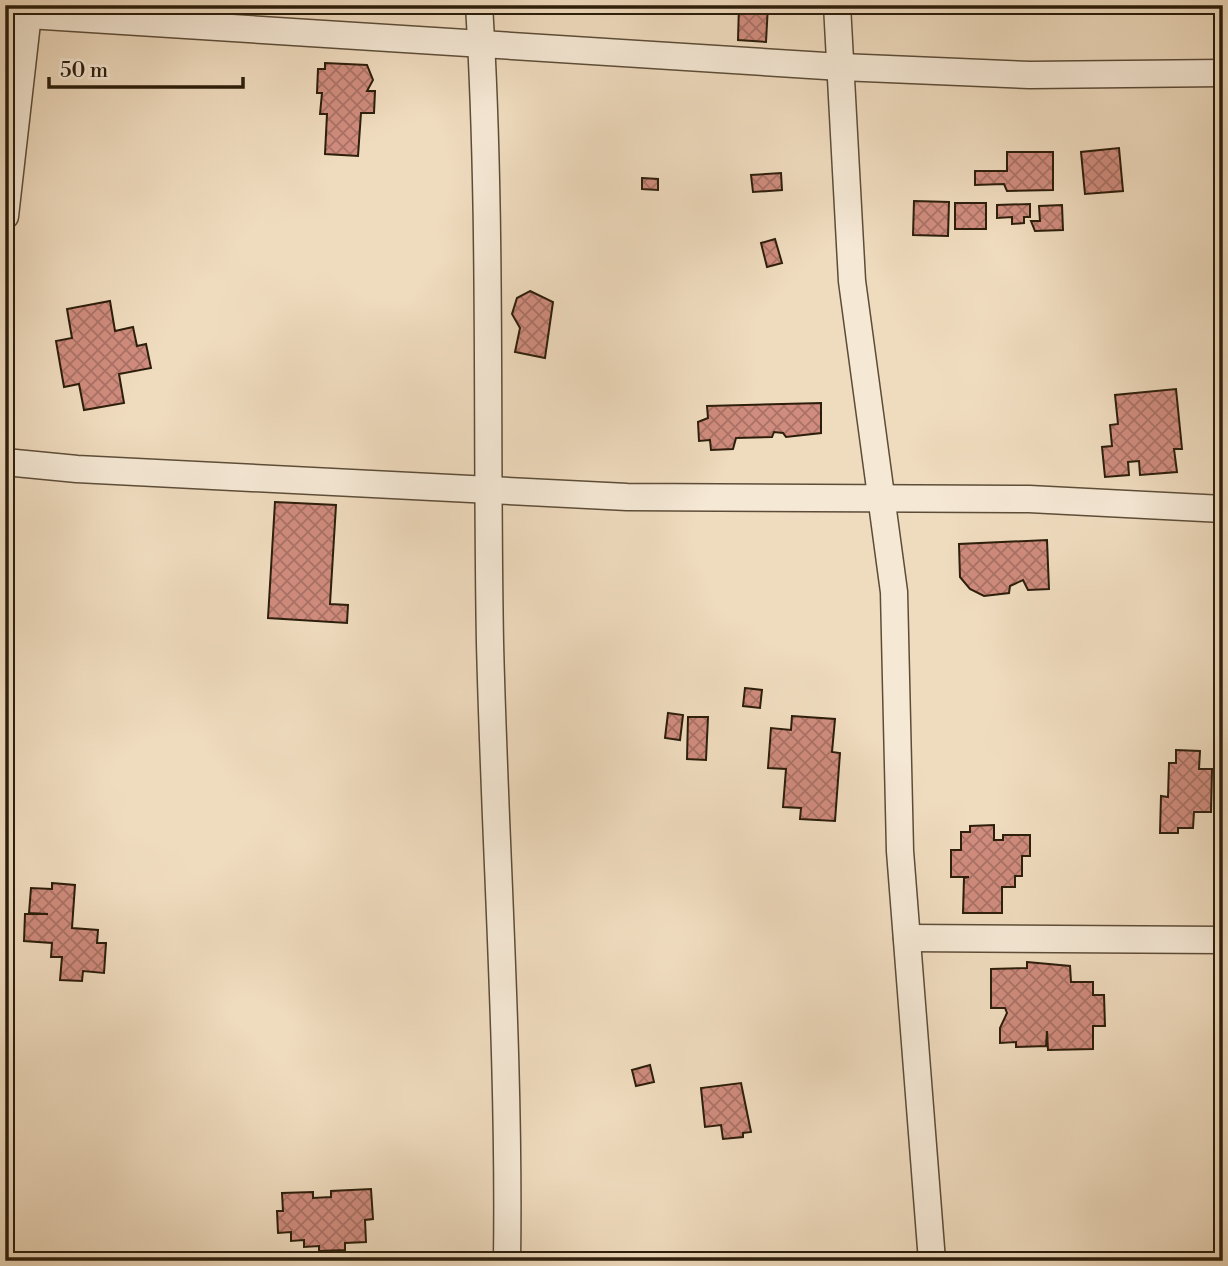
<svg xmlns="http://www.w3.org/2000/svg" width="1228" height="1266" font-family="'Libre Bodoni',serif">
<defs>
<pattern id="building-cross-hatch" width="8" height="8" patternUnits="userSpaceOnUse" patternTransform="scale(1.75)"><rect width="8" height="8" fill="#d08c7e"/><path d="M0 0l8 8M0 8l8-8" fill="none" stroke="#a97265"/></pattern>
</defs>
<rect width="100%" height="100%" fill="#efdbbe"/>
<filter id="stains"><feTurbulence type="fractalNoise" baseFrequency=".00286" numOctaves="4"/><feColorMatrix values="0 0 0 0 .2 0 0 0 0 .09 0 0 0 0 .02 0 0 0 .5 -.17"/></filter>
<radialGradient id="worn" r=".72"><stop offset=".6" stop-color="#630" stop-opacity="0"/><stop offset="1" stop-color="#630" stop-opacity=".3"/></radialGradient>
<!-- building -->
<g fill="url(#building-cross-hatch)" stroke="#2c1e0b" stroke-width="2">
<polygon points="739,5 768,5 766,42 738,40"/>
<polygon points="325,63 367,65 373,80 367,91 375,91 374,113 361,113 358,156 325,154 327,114 320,114 322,93 317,93 318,69 325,69"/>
<polygon points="1119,148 1123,191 1085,194 1081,152"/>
<polygon points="1007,152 1053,152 1053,190 1007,191 1004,184 975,185 975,171 1007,171"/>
<polygon points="781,173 782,190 753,192 751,175"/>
<polygon points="642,178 658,179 658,190 642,189"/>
<polygon points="914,201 949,202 948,236 913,235"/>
<rect x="955" y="203" width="31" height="26"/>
<polygon points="1030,204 1030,217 1024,217 1024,223 1012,224 1012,217 997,218 997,205"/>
<polygon points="1062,205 1063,230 1035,231 1031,221 1040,221 1039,206"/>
<polygon points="775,239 782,263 767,267 761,243"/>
<polygon points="530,291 553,302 545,358 515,352 520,328 512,314 517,298"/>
<polygon points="110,301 115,331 133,327 137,346 146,344 151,368 119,374 124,403 84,410 79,384 64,387 56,341 72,338 67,309"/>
<polygon points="1176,389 1182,449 1174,449 1177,472 1140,475 1139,461 1128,462 1129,475 1105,477 1102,447 1112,446 1110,425 1118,424 1115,395"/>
<polygon points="821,403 821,433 786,437 783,433 774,432 772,437 736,438 733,449 711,450 710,440 699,441 698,422 708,418 707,406"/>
<polygon points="275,502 336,505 330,604 348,605 347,623 268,618"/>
<polygon points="1047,540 1049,589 1028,590 1023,580 1010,586 1009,593 984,596 970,589 960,577 959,544"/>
<polygon points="745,688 762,690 760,708 743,706"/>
<polygon points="668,713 683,715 680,740 665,738"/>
<polygon points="792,716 835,719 832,752 840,753 835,821 800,819 801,808 783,807 786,769 768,768 771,728 791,730"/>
<polygon points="688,717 708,717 706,760 687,759"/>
<polygon points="1176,750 1200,751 1199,769 1212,769 1211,812 1194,812 1193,828 1178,828 1178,833 1160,833 1161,796 1168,797 1169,763 1176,763"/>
<polygon points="994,825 994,840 1003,840 1003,835 1030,835 1030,856 1022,856 1022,876 1015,876 1015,887 1002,887 1002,913 963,913 964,878 969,877 951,877 951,850 961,850 961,832 970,832 970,826"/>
<polygon points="52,883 75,885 72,928 98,930 97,943 106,943 104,973 83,971 82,981 60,980 62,957 51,957 52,943 24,941 25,914 48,914 29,913 31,888 52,889"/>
<polygon points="1027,962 1070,966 1071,982 1093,982 1093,995 1104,995 1105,1026 1093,1026 1093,1049 1048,1050 1047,1031 1046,1046 1016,1047 1016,1042 1000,1043 1000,1028 1007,1013 1005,1008 991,1008 991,969 1027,968"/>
<polygon points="650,1065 654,1082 636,1086 632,1070"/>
<polygon points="741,1083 751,1132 743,1133 743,1137 723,1139 721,1125 705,1127 701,1088"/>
<polygon points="371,1189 373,1219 365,1220 366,1242 345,1243 345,1250 319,1251 319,1246 304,1247 304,1240 291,1241 291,1232 278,1233 277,1211 283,1211 282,1193 313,1192 313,1198 331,1197 331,1191"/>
</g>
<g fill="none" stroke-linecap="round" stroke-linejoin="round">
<defs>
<g id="minor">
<path d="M479 5C492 217 486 430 490 643 495 849 510 1054 507 1261"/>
<polyline points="837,5 852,281 894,592 900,851 932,1261"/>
<polyline points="28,15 841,67 1030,75 1223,73"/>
<polyline points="5,216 29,5"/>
<polyline points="5,462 77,469 627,497 1029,499 1223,509"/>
<polyline points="907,938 1223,940"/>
</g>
</defs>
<!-- minor casing -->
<use href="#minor" stroke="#5d4d38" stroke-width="29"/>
<!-- minor -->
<use href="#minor" stroke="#f5e8d5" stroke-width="26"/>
</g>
<!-- margin -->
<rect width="1228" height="1266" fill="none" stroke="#efdbbe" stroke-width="28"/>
<rect x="7" y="7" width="1214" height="1252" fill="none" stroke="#2c1e0b" stroke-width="3.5"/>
<rect x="14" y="14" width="1200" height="1238" fill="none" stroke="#2c1e0b" stroke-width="2"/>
<!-- scale -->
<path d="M49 77v10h194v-10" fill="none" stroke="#2c1e0b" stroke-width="3.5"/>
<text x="60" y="77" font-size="21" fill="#2c1e0b" stroke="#f5e8d5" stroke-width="5" paint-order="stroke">50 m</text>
<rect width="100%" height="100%" filter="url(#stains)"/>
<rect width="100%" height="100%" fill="url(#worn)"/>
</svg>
